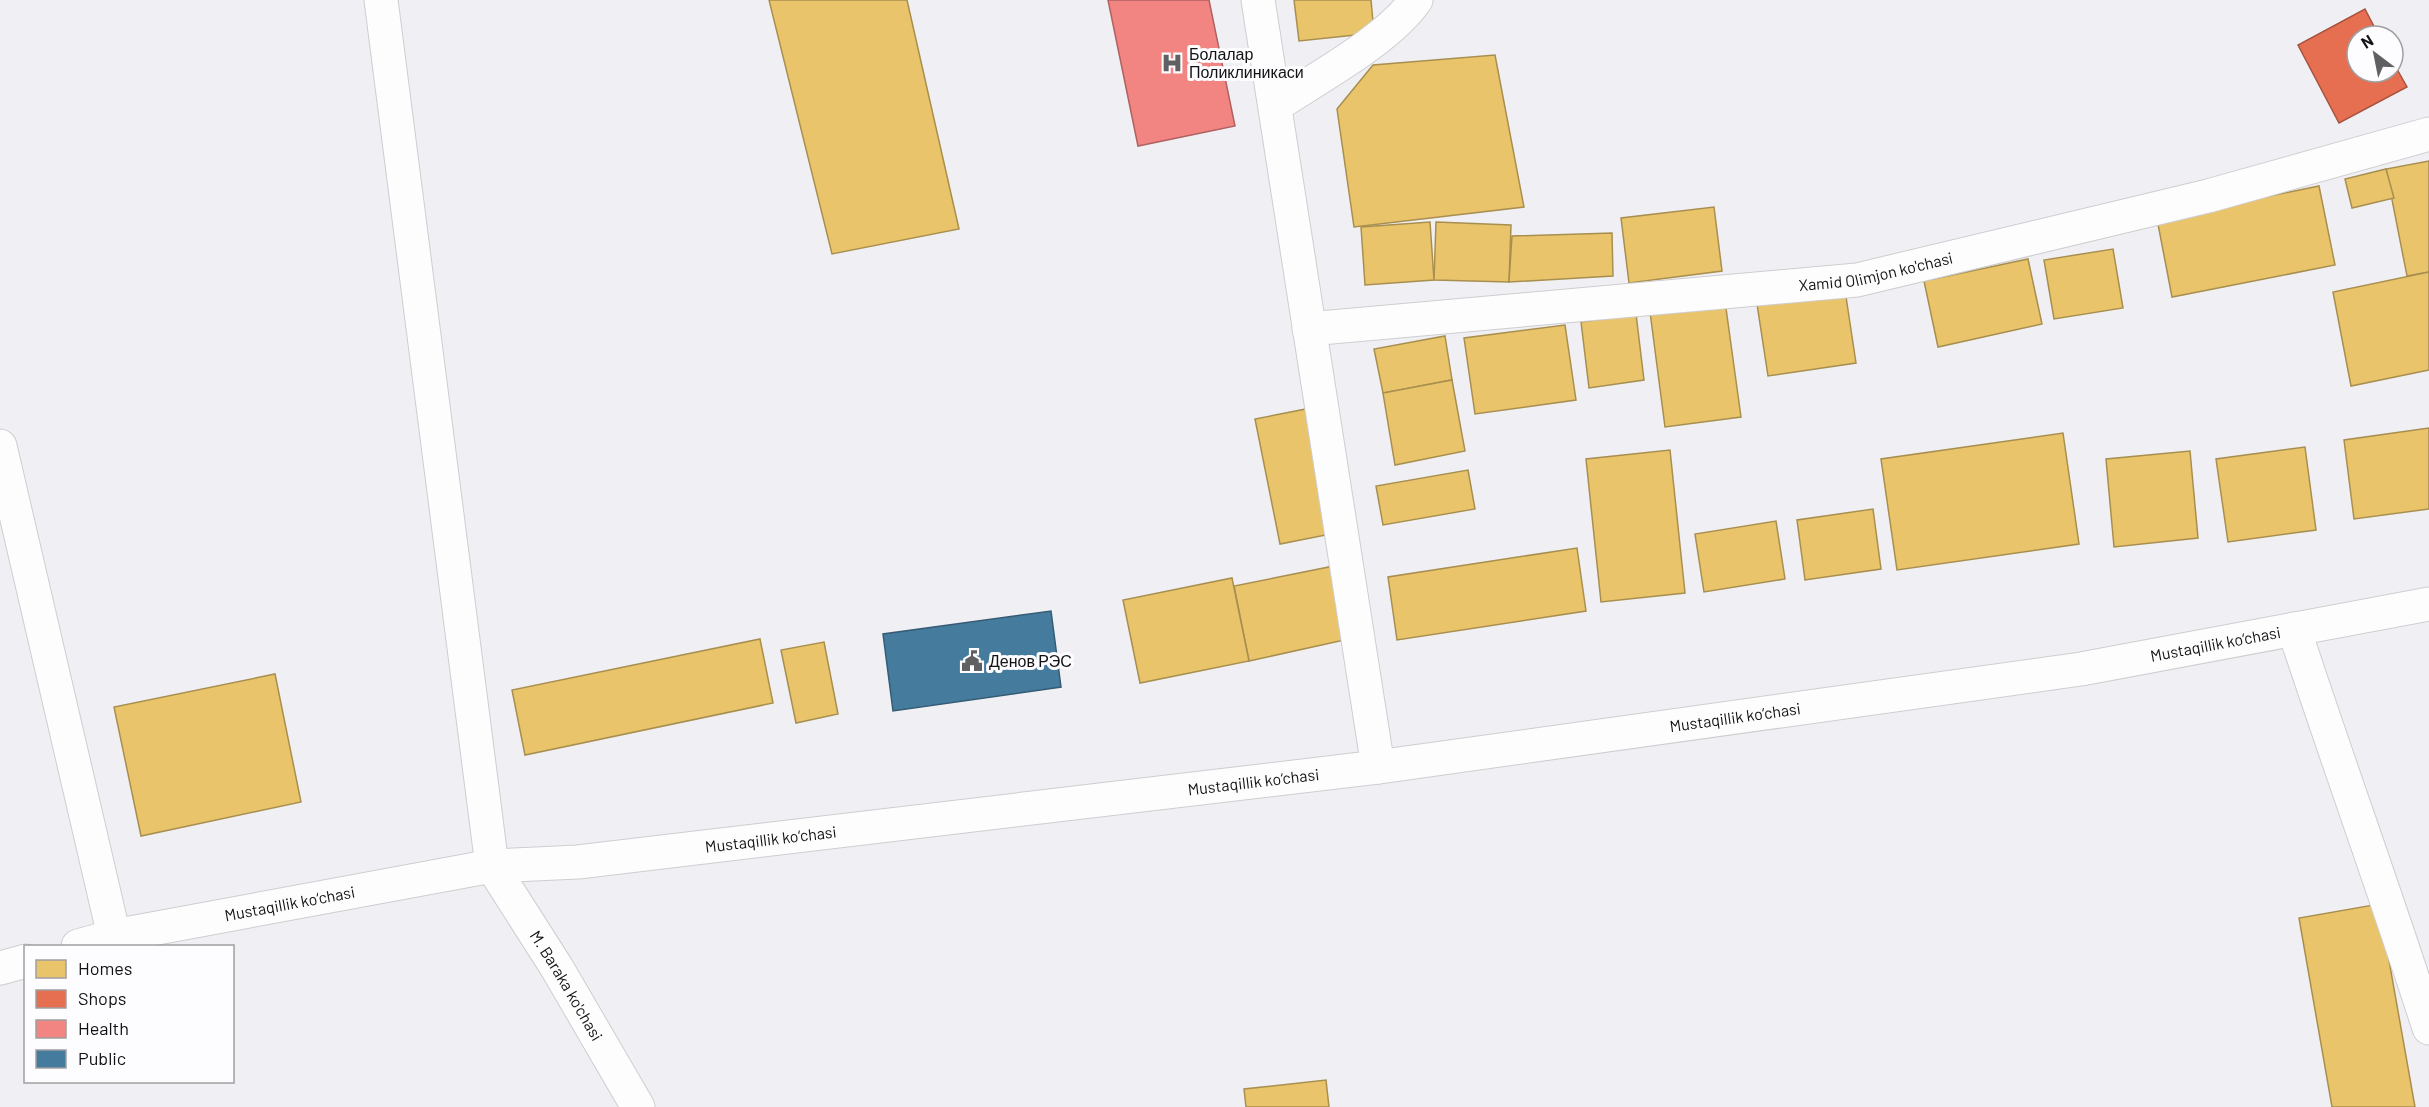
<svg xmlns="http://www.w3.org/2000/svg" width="2429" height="1107" font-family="Barlow,sans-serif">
<rect width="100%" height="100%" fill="#f0f0f4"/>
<!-- homes -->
<g fill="#e9c46a" stroke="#a88f50" stroke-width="1.5">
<polygon points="769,0 907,0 959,229 832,254"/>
<polygon points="1294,0 1371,0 1374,33 1299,41"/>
<polygon points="1495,55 1524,207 1354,227 1337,109 1373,65"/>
<polygon points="2429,161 2429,272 2407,276 2386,169"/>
<polygon points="2386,169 2394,198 2352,208 2345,179"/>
<polygon points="2319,186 2335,265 2172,297 2157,219"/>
<polygon points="1714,207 1722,271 1629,283 1621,218"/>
<polygon points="1430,222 1434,280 1365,285 1361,227"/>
<polygon points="1436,222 1511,225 1509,282 1434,280"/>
<polygon points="1612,233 1613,276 1509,282 1512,236"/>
<polygon points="2113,249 2123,308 2054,319 2044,260"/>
<polygon points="2028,259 2042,324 1938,347 1924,281"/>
<polygon points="2429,272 2429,370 2351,386 2333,292"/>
<polygon points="1845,290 1856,363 1768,376 1757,304"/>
<polygon points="1725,301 1741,417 1665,427 1650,312"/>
<polygon points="1636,314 1644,380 1589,388 1581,322"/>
<polygon points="1565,325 1576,400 1475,414 1464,338"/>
<polygon points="1445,336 1452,380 1383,393 1374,349"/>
<polygon points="1452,380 1465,451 1395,465 1383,393"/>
<polygon points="1306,409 1331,534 1280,544 1255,419"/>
<polygon points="2429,428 2429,509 2354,519 2344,440"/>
<polygon points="2063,433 2079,544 1897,570 1881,459"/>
<polygon points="2305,447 2316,530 2228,542 2216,459"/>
<polygon points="1670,450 1685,593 1601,602 1586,459"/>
<polygon points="2190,451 2198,538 2114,547 2106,459"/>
<polygon points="1468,470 1475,509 1383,525 1376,486"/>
<polygon points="1873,509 1881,569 1805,580 1797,520"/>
<polygon points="1776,521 1785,579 1704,592 1695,534"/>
<polygon points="1577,548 1586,611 1397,640 1388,577"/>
<polygon points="1334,566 1349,639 1249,661 1234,586"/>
<polygon points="1232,578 1249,661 1140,683 1123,600"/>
<polygon points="760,639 773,703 525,755 512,690"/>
<polygon points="824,642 838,714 796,723 781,650"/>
<polygon points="275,674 301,802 141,836 114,707"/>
<polygon points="2379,904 2415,1107 2332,1107 2299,918"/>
<polygon points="1326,1080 1329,1107 1246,1107 1244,1089"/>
</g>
<!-- shops -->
<polygon fill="#e76f51" stroke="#a7533f" stroke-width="1.5" points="2365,9 2379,36 2357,36 2357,72 2393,72 2393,62 2407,87 2339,123 2298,45"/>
<!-- health -->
<polygon fill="#f28482" stroke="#af6261" stroke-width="1.5" points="1108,0 1209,0 1235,126 1138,146"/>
<!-- public -->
<polygon fill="#457b9d" stroke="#365c74" stroke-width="1.5" points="1051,611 1061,687 893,711 883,634"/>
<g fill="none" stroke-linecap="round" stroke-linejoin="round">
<defs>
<g id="minor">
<path id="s1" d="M381 0 492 866 557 968 638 1107"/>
<polyline points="1258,0 1378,767"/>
<path d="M1275 106C1318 77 1387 41 1416 0"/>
<path id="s2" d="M1309 329 1857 280 2208 196 2429 134"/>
<polyline points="0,446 114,936"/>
<path d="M2294 629C2338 763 2386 894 2429 1028"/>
<path id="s3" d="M78 946 114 936 492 866 578 862 1378 767 2081 669 2429 604"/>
<polyline points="0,968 26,961"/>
</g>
</defs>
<!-- minor casing -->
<use href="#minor" stroke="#ceced1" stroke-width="35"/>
<!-- minor -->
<use href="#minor" stroke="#fdfdfd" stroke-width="33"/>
</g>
<!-- icons -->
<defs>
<symbol id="hospital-bare" viewBox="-9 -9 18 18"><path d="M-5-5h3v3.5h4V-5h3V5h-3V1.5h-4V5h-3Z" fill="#606062" stroke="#fdfdff" stroke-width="2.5" paint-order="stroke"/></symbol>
<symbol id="civic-bare" viewBox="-9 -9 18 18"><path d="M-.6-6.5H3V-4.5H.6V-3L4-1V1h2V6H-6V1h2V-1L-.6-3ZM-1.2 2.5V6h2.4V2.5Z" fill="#606062" stroke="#fdfdff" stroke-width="2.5" paint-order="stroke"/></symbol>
</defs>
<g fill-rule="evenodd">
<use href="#hospital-bare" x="1157" y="48" width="30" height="30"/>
<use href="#civic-bare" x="957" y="646" width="30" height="30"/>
</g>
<g text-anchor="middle" stroke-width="6" stroke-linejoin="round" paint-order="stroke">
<!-- poi labels -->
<g font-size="16" fill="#121214" stroke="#fdfdff" text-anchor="start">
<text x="1189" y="60">Болалар<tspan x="1189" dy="18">Поликлиникаси</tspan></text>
<text x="989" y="667">Денов РЭС</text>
</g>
<!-- street labels -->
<g font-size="16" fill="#121214" stroke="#fdfdff">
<text dy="6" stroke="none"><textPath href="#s2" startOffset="570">Xamid Olimjon ko'chasi</textPath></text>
<text dy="6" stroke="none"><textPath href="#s3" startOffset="2160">Mustaqillik ko‘chasi</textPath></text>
<text dy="6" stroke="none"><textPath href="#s3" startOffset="1674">Mustaqillik ko‘chasi</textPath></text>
<text dy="6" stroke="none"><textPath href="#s3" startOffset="1188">Mustaqillik ko‘chasi</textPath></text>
<text dy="6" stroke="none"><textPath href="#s3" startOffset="702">Mustaqillik ko‘chasi</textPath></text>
<text dy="6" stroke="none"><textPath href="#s3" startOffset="216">Mustaqillik ko‘chasi</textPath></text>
<text dy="6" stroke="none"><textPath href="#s1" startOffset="1014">M. Baraka ko'chasi</textPath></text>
</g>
</g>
<!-- legend -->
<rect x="24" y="945" width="210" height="138" fill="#fdfdff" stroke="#9f9fa1" stroke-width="1.5"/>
<rect x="36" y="960" width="30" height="18" fill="#e9c46a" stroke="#9f9fa1" stroke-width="1.5"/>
<text x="78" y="975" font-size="18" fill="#121214">Homes</text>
<rect x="36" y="990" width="30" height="18" fill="#e76f51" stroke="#9f9fa1" stroke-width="1.5"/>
<text x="78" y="1005" font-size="18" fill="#121214">Shops</text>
<rect x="36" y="1020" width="30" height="18" fill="#f28482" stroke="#9f9fa1" stroke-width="1.5"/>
<text x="78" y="1035" font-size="18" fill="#121214">Health</text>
<rect x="36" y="1050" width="30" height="18" fill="#457b9d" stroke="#9f9fa1" stroke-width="1.5"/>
<text x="78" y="1065" font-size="18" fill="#121214">Public</text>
<!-- north arrow -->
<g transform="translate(2375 54) rotate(328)"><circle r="28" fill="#fdfdff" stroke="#9f9fa1" stroke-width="1.5"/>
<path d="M0-4.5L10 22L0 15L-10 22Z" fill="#606062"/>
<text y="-9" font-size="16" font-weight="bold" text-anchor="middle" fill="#121214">N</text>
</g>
</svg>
